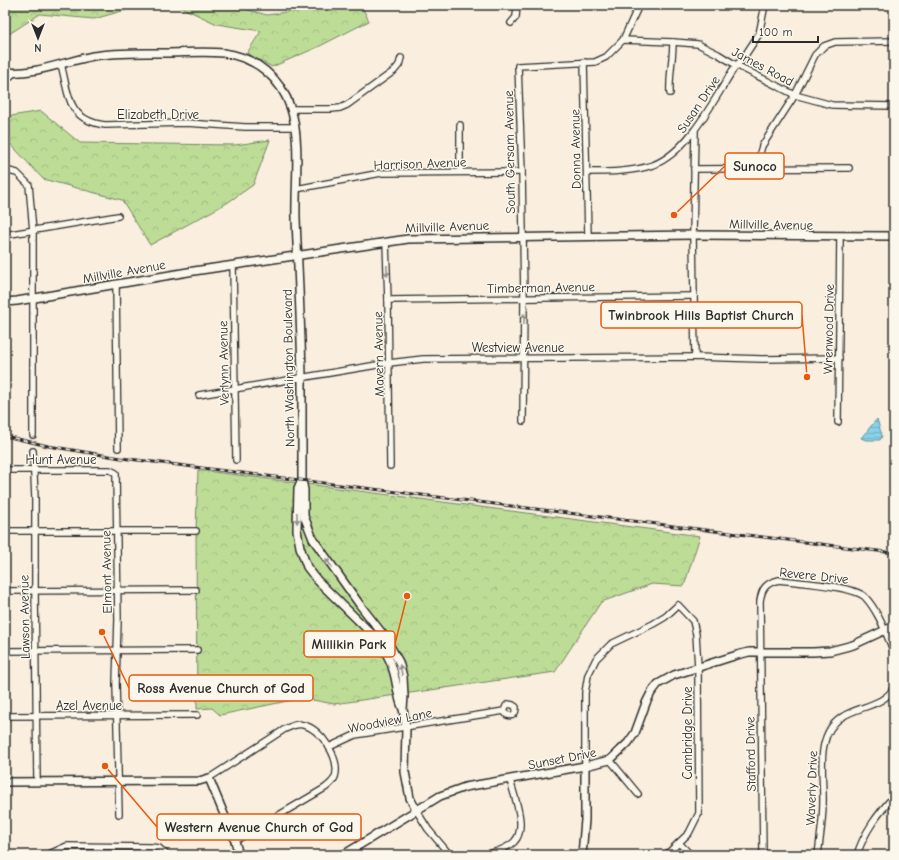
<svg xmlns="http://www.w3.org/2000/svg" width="899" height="860" font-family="'Comic Neue',sans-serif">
<defs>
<pattern id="forest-crowns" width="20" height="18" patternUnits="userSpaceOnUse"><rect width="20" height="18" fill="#bddd97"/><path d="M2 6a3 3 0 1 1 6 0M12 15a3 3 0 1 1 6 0" fill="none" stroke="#a3be82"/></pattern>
<pattern id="water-rules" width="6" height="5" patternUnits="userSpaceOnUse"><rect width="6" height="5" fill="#87d1e8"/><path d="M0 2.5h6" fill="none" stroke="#75b4c7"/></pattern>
</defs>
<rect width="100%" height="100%" fill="#faeede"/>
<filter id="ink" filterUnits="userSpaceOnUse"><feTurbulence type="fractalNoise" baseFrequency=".025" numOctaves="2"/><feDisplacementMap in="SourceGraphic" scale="8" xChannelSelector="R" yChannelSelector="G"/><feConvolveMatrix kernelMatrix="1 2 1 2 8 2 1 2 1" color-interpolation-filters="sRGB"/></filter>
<g filter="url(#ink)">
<!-- forest -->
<g fill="url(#forest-crowns)" stroke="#748461">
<polygon points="5,5 143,5 94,19 40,14 6,36"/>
<polygon points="176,5 231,5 267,15 299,10 311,5 361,5 369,21 318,47 272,67 247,53 261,31 217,24"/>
<polygon points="41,111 80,143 235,145 270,140 253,185 227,203 150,245 122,200 43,179 5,138 5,117"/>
<polygon points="198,470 261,478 700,536 684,586 652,584 601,602 555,672 334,704 302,698 220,715 212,708 197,709 196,531"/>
</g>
<!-- water -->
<polygon fill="url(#water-rules)" stroke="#628f9c" points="877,419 882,436 880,440 866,440 861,438"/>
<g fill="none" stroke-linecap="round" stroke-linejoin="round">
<defs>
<g id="street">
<polyline points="511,23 516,17 517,5"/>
<polyline points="623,40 673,42 698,44 718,54 736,65 795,95 832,105 894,106"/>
<polyline points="584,62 588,236"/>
<path d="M61 64C69 95 67 120 105 125L186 123 245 127H295"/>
<polyline points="5,81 14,73"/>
<path d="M670 93C669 76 673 59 673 42"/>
<polyline points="291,109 332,109 340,108 347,105 394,71 399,65 401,58"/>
<polyline points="460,125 460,172"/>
<polyline points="695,131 693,235 695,357"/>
<polyline points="761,168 760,153 762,146 795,95 815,55 824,46 835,42 894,41"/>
<polyline points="694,169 849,168"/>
<polyline points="5,170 17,173 29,185 33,231 33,435"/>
<path d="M587 172C609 172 632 172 653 165 689 152 716 96 736 65L742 60 759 34 765 5"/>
<polyline points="296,189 381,173 522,172"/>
<polyline points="5,235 118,216"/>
<polyline points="386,242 388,300 390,466"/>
<polyline points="233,265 236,460"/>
<polyline points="116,285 118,448"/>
<polyline points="388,300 694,296"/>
<polyline points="199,395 389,363 423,359 695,357 762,359 839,358"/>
<polyline points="523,421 524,298 522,172 518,66 595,62 606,57 623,40 639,5"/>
<polyline points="838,422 840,236"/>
<polyline points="33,451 35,499 35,591 37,782"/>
<polyline points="5,470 110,470 116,473 118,620 116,683 119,814"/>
<polyline points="5,531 196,531"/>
<polyline points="5,591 196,590"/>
<polyline points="5,651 197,650"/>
<polyline points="5,716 197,715"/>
<path d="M329 747 355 735 504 711 507 715C513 717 516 714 516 707L513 705 508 704 506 706 504 711"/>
<polyline points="610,760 638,794"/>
<polyline points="585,766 585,693 588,675 596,659 611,644 653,624 665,617 678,605 693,621 696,634 698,667 699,813 689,833 666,855"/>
<path d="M209 778 285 729C292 726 297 723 303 725 321 728 341 759 335 777 333 782 329 785 325 788L235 841"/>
<polyline points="416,810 428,829 450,855"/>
<polyline points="679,843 691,855"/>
<polyline points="47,855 67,846 151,847 159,848 167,855"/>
<path d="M486 855C495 852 507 849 514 842 528 829 514 796 510 780"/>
<path d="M763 855 760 601C762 588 766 583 779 580 797 582 854 586 865 597 879 612 886 634 894 652"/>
<path d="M818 855C820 838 823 820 823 803 824 775 814 735 842 717 858 706 885 706 894 687"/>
<path d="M857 855C864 832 878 814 894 796"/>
</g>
<g id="secondary">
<path d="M5 72C35 75 63 62 93 56 116 52 141 53 165 53 184 53 204 51 223 53 256 57 281 78 291 109 301 141 295 184 296 218 298 271 301 324 302 377 302 411 302 446 302 480L304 490V516L313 539 360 605 385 637 399 662 403 677 404 696 403 709 406 727 405 772 410 798 416 810"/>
<polyline points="5,302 17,301 194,271 408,239 693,235 894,236"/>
<path d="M302 480 298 488 297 530 300 547 307 567 317 580 375 637C383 647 390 657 393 670 397 682 397 695 402 707"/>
<polyline points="5,782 199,781 209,778 235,841 239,855"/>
<polyline points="343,855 440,796 465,787 585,766 610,760 628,743 635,733 646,703 651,693 658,684 674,675 737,655 749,652 813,652 830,651 853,645 894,626"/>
<polyline points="582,855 585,820 585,766"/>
</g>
</defs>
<!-- street casing -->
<use href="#street" stroke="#2b2b2b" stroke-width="8"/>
<!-- secondary casing -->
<use href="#secondary" stroke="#2b2b2b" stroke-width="10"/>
<!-- street -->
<use href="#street" stroke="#fbf7ec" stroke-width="5.5"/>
<!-- secondary -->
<use href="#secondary" stroke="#fbf7ec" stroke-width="7"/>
<defs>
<polyline id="rail" points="5,436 48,446 121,458 894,553"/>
</defs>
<!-- rail casing -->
<use href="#rail" stroke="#2b2b2b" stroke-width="3"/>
<!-- rail -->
<use href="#rail" stroke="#fbf7ec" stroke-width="1.5" stroke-dasharray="4.5" stroke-linecap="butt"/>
</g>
<!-- one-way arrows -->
<defs><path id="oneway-solid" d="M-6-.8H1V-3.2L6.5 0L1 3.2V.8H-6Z"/></defs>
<g fill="#93918c">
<use href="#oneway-solid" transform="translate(387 271) rotate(88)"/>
<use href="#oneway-solid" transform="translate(524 319) rotate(-90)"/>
<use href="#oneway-solid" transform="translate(297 518) rotate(89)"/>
<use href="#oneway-solid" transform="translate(329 563) rotate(-125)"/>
<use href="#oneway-solid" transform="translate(401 670) rotate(-103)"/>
</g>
</g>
<g text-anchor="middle" stroke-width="3" stroke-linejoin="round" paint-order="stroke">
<!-- street labels -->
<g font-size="13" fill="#2b2b2b" stroke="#fbf7ec">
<text transform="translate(763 66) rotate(28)" y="5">James Road</text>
<text transform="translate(698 104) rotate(-56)" y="5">Susan Drive</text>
<text x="158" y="119">Elizabeth Drive</text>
<text transform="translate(575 149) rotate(-91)" y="5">Donna Avenue</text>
<text transform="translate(509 152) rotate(-91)" y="5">South Gersam Avenue</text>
<text transform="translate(420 163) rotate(-2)" y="5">Harrison Avenue</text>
<text transform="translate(771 224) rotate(1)" y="5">Millville Avenue</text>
<text transform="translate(447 226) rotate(-2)" y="5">Millville Avenue</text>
<text transform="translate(124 271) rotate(-10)" y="5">Millville Avenue</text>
<text transform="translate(541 287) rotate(-1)" y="5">Timberman Avenue</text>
<text transform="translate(828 329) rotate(-89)" y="5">Wrenwood Drive</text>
<text x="518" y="352">Westview Avenue</text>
<text transform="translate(378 354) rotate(-91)" y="5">Mavern Avenue</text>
<text transform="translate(223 363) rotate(-91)" y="5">Verlynn Avenue</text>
<text transform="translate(288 368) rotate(-91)" y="5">North Washington Boulevard</text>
<text x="61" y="464">Hunt Avenue</text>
<text transform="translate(106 572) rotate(-91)" y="5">Elmont Avenue</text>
<text transform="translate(814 575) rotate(6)" y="5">Revere Drive</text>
<text transform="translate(24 617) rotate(-91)" y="5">Lawson Avenue</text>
<text x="89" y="710">Azel Avenue</text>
<text transform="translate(390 720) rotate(-11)" y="5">Woodview Lane</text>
<text transform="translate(687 733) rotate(-90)" y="5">Cambridge Drive</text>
<text transform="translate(750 754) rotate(-91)" y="5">Stafford Drive</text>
<text transform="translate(562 758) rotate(-11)" y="5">Sunset Drive</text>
<text transform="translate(811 788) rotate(-88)" y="5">Waverly Drive</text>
</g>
</g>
<!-- callouts -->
<path fill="none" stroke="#e8590c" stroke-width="1.5" d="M674 215L725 166M807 377L802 315M407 596L395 644M102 632L129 688M105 766L157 827"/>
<g fill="#e8590c" stroke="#fbf7ec" stroke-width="1.5">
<circle cx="674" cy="215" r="4"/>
<circle cx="807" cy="377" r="4"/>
<circle cx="407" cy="596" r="4"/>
<circle cx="102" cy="632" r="4"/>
<circle cx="105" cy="766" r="4"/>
</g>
<g fill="#fbf7ec" stroke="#e8590c" stroke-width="1.5">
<rect x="725" y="153" width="59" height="26" rx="4"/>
<rect x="601" y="302" width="201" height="26" rx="4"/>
<rect x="304" y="631" width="91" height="26" rx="4"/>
<rect x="129" y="675" width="184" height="26" rx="4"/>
<rect x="157" y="814" width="204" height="26" rx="4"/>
</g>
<g font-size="14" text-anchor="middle" font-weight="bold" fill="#2b2b2b">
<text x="755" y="171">Sunoco</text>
<text x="701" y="320">Twinbrook Hills Baptist Church</text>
<text x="349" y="649">Millikin Park</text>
<text x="221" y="693">Ross Avenue Church of God</text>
<text x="259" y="832">Western Avenue Church of God</text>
</g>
<!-- margin -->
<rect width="899" height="860" fill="none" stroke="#fbf7ec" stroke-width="20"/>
<rect x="10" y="10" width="879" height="840" fill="none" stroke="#2b2b2b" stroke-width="1.5" filter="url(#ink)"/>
<!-- north arrow -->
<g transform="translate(38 38) rotate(180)" stroke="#fbf7ec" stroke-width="3" paint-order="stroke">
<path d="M0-3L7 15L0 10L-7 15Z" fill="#2b2b2b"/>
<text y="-6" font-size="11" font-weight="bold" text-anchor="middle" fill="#2b2b2b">N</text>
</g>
<!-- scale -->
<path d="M753 36v6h65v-6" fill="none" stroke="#2b2b2b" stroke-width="2"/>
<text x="759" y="36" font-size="12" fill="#2b2b2b" stroke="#fbf7ec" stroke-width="3" paint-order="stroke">100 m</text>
</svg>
